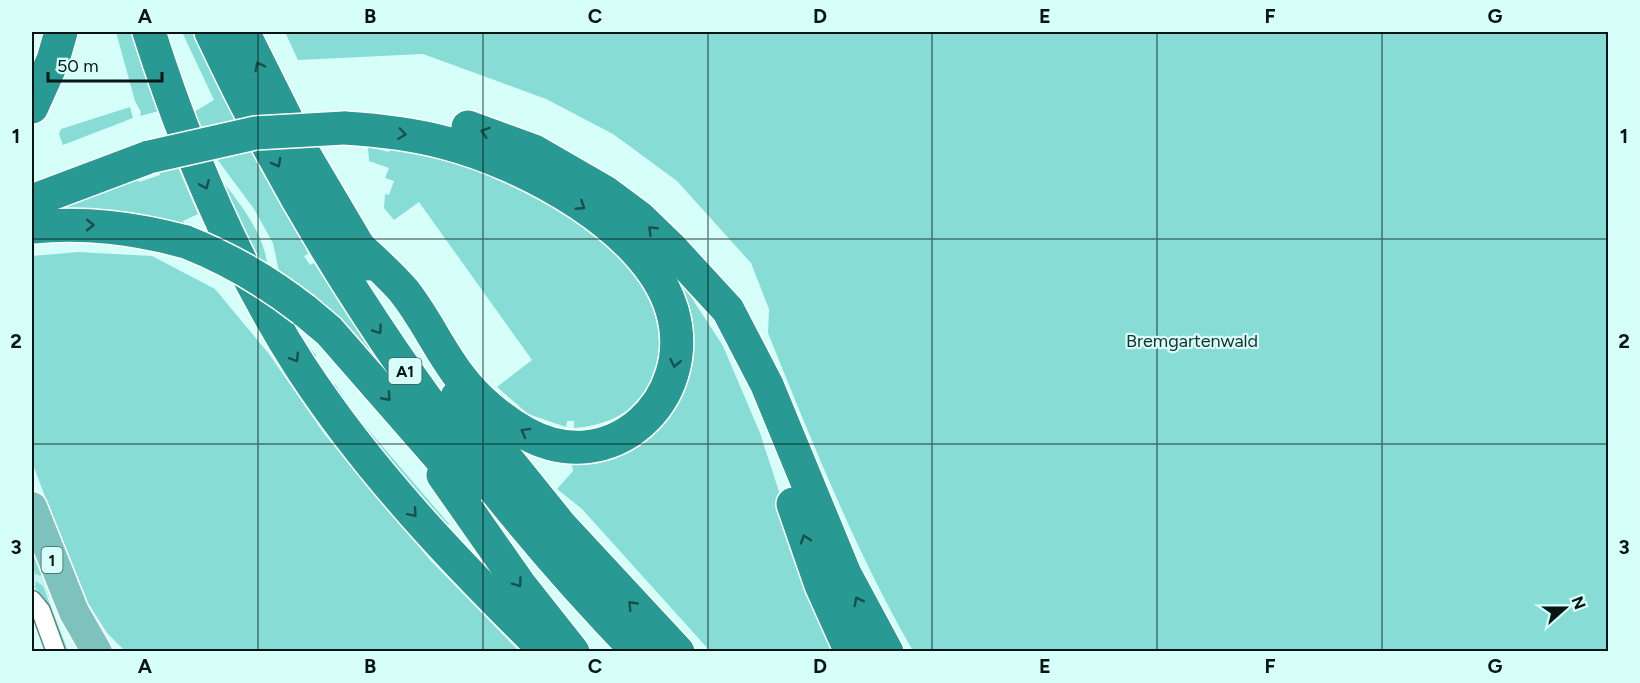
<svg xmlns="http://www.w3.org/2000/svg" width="1640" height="683" font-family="Figtree,sans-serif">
<rect width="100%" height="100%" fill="#d6fffa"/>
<!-- built -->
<polygon fill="#c1f3ef" points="32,516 62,593 32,603"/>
<!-- green -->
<g fill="#87ddd6">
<polygon points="116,32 135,32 163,110 140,116 141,112 135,101"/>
<polygon points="182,32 192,32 251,151 305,246 308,254 304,256 310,265 314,263 384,371 280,276 273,243 254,209 186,117 214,100"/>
<path d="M285 32H1608V651H913C855 550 812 442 768 333L769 309 751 263 677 181 613 134 546 99 423 54 298 60Z"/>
<polygon points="130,107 133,118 63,145 59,134 61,129"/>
<path d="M390 146C429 154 471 162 509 179 522 184 535 195 548 202 609 240 684 302 651 382 639 412 604 426 574 428V421H567L566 427 528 414 497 387 532 360 419 202 394 220 384 208 385 194 389 195 394 181 385 178 389 168 369 161 368 147 389 152Z"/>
<path d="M204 158C229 191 264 226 268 269L253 259Z"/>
<polygon points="177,165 198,214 183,221 187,229 46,210 136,175 139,182 160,175 159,170"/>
<polygon points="609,212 682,283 723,346 760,433 798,550 841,651 710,651 582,509 557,489 573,471 571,460 575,454 682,369"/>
<polygon points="78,252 152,256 215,289 269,354 325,435 431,561 519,651 125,651 107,633 81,592 32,462 32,256"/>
<polygon points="299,335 316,355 315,360 322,368 321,373 333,386 335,384 353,412 449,524 444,530 395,478 378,451 371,449 316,374 295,338"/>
<polygon points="32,543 44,577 35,574 32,563"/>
<polygon points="36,581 43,586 68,651 64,651 47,604 35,587"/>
</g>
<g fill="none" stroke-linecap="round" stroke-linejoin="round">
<defs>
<polyline id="minor" points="32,600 41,611 56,652"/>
<polyline id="primary" points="32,507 74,612 97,652"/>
<g id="motorway">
<path d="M149 32C186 148 234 263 300 366 369 472 457 564 547 652"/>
<path d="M211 32C318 261 462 470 638 652"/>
<polyline points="243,32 304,154 369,264"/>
<polyline points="32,107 53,60 61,32"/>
<polyline points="468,127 534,151 605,192 640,218 670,247 728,310 767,385 845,574 887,652"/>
<path d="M344 128C378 130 413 134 446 143 523 163 648 228 672 310 698 399 611 481 525 433 502 420 476 399 460 377 439 350 425 317 403 290 389 274 373 260 358 246"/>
<polyline points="32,201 149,157"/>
<path d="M32 227C86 222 134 228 186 242"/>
<polyline points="304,310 329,331 468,490"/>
<polyline points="457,397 561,526 678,652"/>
<polyline points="443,475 520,585 573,652"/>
<polyline points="793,504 821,585 851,652"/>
</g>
</defs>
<!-- minor casing -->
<use href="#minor" stroke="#618682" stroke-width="21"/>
<!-- primary casing -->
<use href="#primary" stroke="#fff" stroke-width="33"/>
<!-- motorway casing -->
<use href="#motorway" stroke="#fff" stroke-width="36"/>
<!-- minor -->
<use href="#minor" stroke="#fff" stroke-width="18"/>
<!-- primary -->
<use href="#primary" stroke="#7ec2be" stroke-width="30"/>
<!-- motorway -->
<use href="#motorway" stroke="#289a93" stroke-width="33"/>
<defs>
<g id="motorway-bridge">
<polyline points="149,157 255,133 344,128"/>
<path d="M186 242C229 259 267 281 304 310"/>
</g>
</defs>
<!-- motorway-bridge casing -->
<use href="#motorway-bridge" stroke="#fff" stroke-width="36" stroke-linecap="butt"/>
<!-- motorway-bridge -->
<use href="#motorway-bridge" stroke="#289a93" stroke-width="33"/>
</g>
<!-- one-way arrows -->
<defs><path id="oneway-chevron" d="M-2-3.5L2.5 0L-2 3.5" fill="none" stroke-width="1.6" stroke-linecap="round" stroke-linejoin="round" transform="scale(1.5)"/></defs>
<g stroke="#16514e">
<use href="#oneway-chevron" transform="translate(259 66) rotate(-116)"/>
<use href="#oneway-chevron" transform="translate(485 132) rotate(-163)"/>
<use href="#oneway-chevron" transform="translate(402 134) rotate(8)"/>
<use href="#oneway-chevron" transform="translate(277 163) rotate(62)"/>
<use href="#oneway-chevron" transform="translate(205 185) rotate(67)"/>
<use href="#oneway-chevron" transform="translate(581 206) rotate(33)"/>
<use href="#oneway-chevron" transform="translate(90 225)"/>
<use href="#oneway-chevron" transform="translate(652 230) rotate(-136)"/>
<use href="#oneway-chevron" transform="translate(378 330) rotate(56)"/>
<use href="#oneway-chevron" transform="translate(295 358) rotate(58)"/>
<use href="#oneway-chevron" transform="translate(675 363) rotate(101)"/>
<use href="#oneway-chevron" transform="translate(387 397) rotate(48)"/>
<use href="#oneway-chevron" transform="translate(525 432) rotate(-151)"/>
<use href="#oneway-chevron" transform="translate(413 513) rotate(49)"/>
<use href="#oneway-chevron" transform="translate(805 539) rotate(-108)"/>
<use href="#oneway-chevron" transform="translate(518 583) rotate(54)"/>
<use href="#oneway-chevron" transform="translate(858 601) rotate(-117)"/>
<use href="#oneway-chevron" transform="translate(632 605) rotate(-134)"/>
</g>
<!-- grid -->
<path fill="none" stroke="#071615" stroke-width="1.5" stroke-opacity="0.55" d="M258 32V652M483 32V652M708 32V652M932 32V652M1157 32V652M1382 32V652M32 239H1608M32 444H1608"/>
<g text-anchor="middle" stroke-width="4.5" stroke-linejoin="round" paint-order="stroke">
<!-- shield labels -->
<g fill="#d6fffa" stroke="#455c5a" stroke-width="1.5">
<rect x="388.5" y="358" width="33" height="26" rx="4.5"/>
<rect x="41.5" y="547" width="21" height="26" rx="4.5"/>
</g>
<g font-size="16" font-weight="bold" fill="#071615">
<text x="405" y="377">A1</text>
<text x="52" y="566">1</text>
</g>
<!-- park labels -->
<g font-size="18" fill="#19302f" stroke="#d6fffa">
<text x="1192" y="347">Bremgartenwald</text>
</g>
</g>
<!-- border -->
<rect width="1640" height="683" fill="none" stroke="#d6fffa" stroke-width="66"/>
<!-- north arrow -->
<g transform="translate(1565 608) rotate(69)" stroke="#d6fffa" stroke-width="4.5" paint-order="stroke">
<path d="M0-4.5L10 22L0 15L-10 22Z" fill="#071615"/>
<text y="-9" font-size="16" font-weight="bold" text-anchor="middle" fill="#071615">N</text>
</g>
<!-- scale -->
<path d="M48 72v9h114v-9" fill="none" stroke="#071615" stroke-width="3"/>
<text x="57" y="72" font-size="18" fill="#071615" stroke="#d6fffa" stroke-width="4.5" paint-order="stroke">50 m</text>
<rect x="33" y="33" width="1574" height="617" fill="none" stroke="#071615" stroke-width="2"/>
<g font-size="20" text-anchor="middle" font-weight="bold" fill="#071615">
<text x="145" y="23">A</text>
<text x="370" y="23">B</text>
<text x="595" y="23">C</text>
<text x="820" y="23">D</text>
<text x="1045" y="23">E</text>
<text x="1270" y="23">F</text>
<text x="1495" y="23">G</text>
<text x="16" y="143">1</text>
<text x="1624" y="143">1</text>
<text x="16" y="348">2</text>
<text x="1624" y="348">2</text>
<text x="16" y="554">3</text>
<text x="1624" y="554">3</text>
<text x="145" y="673">A</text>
<text x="370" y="673">B</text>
<text x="595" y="673">C</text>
<text x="820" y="673">D</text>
<text x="1045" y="673">E</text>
<text x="1270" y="673">F</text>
<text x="1495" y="673">G</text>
</g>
</svg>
